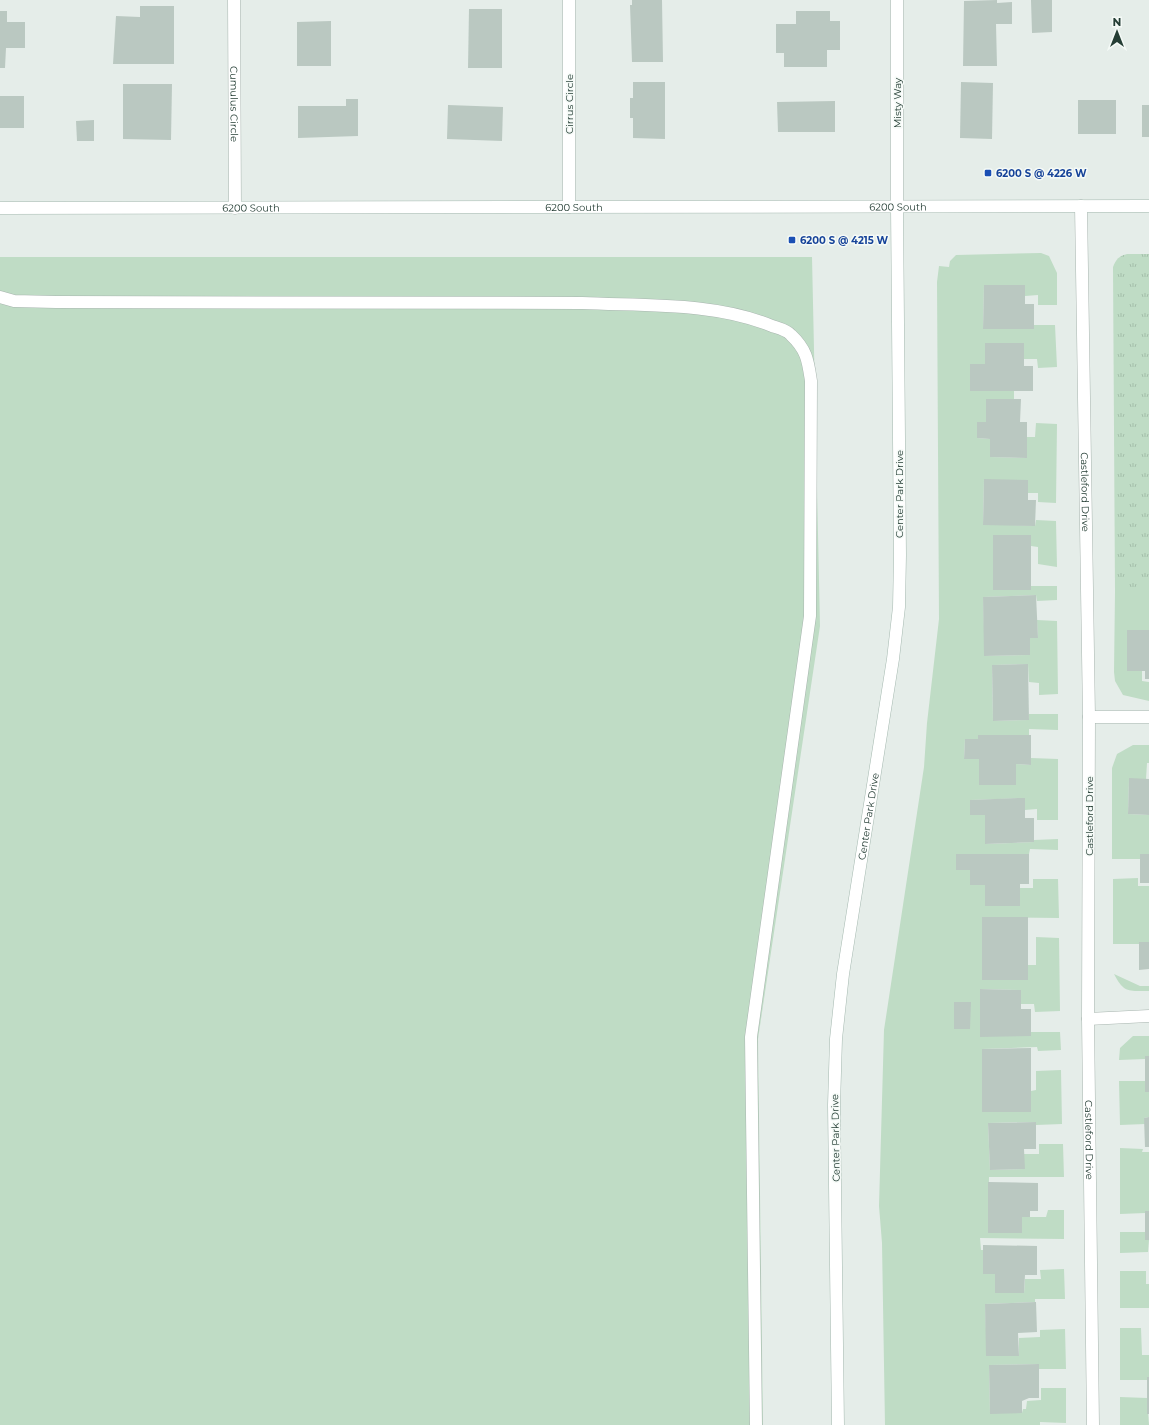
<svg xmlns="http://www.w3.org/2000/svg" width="1149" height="1425" font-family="Montserrat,sans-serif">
<defs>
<pattern id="park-tufts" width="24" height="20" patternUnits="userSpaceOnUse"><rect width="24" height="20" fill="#bfdcc5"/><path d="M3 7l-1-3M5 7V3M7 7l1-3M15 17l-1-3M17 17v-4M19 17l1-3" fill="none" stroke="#a4beaa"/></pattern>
</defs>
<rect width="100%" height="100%" fill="#e5ede9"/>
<!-- grass -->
<g fill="#bfdcc5">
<polygon points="1041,253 1049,256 1057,273 1057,305 1038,305 1038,295 1025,296 1025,285 984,285 983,329 1033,329 1034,325 1055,325 1057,367 1038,368 1037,359 1024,359 1023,343 985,343 985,364 970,364 970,391 1014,391 1014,399 986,399 986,422 977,422 977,438 990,439 990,457 1026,458 1027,437 1035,437 1036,423 1057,424 1056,503 1038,502 1038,493 1028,493 984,479 983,524 1035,526 1036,520 1056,521 1057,567 1038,564 1038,547 1031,546 1031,535 993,535 993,590 1031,590 1031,586 1057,586 1057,600 1037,601 1036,595 983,597 985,656 1030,655 1030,638 1038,638 1037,620 1057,621 1058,694 1039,695 1039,683 1029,682 1028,664 993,665 992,668 993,721 1029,720 1029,714 1058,714 1058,730 1029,729 1029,735 978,735 978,739 965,739 964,758 979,759 979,785 1016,785 1016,764 1031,765 1031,758 1058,759 1058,820 1037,820 1037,809 1025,810 1025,798 970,800 970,815 985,815 986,844 1034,842 1034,840 1058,839 1058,850 1030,849 1029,854 956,854 956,870 970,870 971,885 985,885 985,906 1020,906 1020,888 1033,888 1033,879 1058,879 1059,918 982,917 982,980 1028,980 1028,965 1036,965 1036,937 1059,938 1060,1011 1035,1012 1034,1004 1021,1004 1020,990 980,989 980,1036 1031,1036 1031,1032 1060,1032 1061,1050 1038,1051 1037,1047 982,1049 982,1112 1031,1112 1031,1091 1036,1090 1036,1071 1061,1070 1062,1124 1036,1125 1035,1122 988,1123 990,1170 1024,1169 1024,1154 1039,1154 1039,1144 1063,1144 1064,1177 989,1177 988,1233 1022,1233 1022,1217 1046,1217 1048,1210 1064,1210 1064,1239 980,1238 981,1250 983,1250 983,1274 995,1274 995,1293 1024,1293 1025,1279 1041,1279 1040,1270 1064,1269 1065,1299 1035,1299 1035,1302 985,1304 987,1356 1019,1356 1019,1338 1040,1337 1040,1330 1065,1329 1066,1369 1039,1369 1038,1364 989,1365 990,1413 1022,1413 1023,1409 1026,1409 1027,1401 1041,1400 1041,1388 1066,1388 1066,1423 1040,1422 1040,1425 885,1425 882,1243 879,1206 884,1030 924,767 927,723 939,619 937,282 939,266 949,267 950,261 956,255"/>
<polygon points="0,257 812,257 820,626 758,1039 763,1425 0,1425"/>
<polygon points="1115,592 1149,592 1149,630 1127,630 1127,671 1142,671 1142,681 1149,682 1149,701 1123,695 1115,681 1114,672"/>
<polygon points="1133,745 1149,745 1149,763 1147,763 1146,779 1129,779 1128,814 1149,815 1149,854 1140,854 1140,859 1112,859 1112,768 1117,754"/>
<polygon points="1138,878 1138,886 1149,886 1149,942 1139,942 1139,944 1113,944 1113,879"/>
<path d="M1114 974 1140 986H1149V991C1128 991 1124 993 1114 974Z"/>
<polygon points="1133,1036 1149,1036 1149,1056 1145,1056 1145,1059 1119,1060 1120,1048"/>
<polygon points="1119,1081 1145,1081 1145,1092 1149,1092 1149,1117 1144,1118 1145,1124 1120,1125"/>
<polygon points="1120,1148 1143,1149 1142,1152 1149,1152 1149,1211 1145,1213 1120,1214"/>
<polygon points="1120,1232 1146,1232 1149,1240 1148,1252 1120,1253"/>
<polygon points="1120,1271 1146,1271 1146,1284 1149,1284 1149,1308 1120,1308"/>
<polygon points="1120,1328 1141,1328 1142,1355 1149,1355 1149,1377 1147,1380 1120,1380"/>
<polygon points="1120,1397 1147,1398 1149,1425 1120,1425"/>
</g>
<!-- park -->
<path fill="url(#park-tufts)" d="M1127 254H1149V592H1115L1113 267C1116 259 1119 256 1127 254Z"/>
<!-- building -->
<g fill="#bac8c1">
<polygon points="632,0 662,0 663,62 632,62 630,5 632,5"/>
<polygon points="997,0 997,3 1012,2 1012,24 996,24 997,66 963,66 964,1"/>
<polygon points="1031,0 1052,0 1052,32 1032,33"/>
<polygon points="140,6 174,6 174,64 113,64 116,16 140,17"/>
<polygon points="469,9 502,9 502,68 468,68"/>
<polygon points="0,11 7,11 7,22 25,22 25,48 6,48 5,68 0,68"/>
<polygon points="796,11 830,11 830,21 840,21 840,50 827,50 827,67 784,67 784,53 776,53 776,24 796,24"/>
<polygon points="331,21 331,66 297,66 297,22"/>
<polygon points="633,82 665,82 665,139 633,138 633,118 630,118 630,98 633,98"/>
<polygon points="961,82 993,83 992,139 960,138"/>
<polygon points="123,84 172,84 171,140 123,139"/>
<rect x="0" y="96" width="24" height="32"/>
<polygon points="346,99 358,99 358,136 298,138 298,106 346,106"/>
<rect x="1078" y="100" width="38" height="34"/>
<polygon points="835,101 835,132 778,132 777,102"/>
<polygon points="448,105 503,107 502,141 447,139"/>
<rect x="1142" y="105" width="7" height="32"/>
<polygon points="94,120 94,141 77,141 76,121"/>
<polygon points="984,285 1025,285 1025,304 1034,304 1034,329 983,329"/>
<polygon points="985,343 1024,343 1024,366 1033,366 1033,391 970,391 970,364 985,364"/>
<polygon points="986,399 1021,399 1020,422 1027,422 1027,458 990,457 990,439 977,438 977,422 986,422"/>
<polygon points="984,479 1028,480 1028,500 1036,500 1035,526 983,525"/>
<rect x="993" y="535" width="38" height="55"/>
<polygon points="1036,595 1038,638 1030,638 1030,655 984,656 983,597"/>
<polygon points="1127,630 1149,630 1149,679 1145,679 1145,671 1127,671"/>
<polygon points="1028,664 1029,720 993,721 992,665"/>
<polygon points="978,735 1031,735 1031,765 1016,764 1016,785 979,785 979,759 964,759 965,739 978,739"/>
<polygon points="1129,778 1149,779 1149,815 1128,814"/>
<polygon points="1018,798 1025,798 1025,818 1034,818 1034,842 985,844 985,815 970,815 970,800"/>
<polygon points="956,854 1029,854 1029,884 1020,884 1020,906 985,906 985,885 970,885 970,870 956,870"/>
<rect x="1140" y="854" width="9" height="29"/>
<rect x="982" y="917" width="46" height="63"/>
<polygon points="1139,942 1149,942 1149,969 1139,970"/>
<polygon points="980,989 1021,990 1021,1009 1031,1009 1031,1036 980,1037"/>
<polygon points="954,1002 971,1002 970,1029 954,1029"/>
<polygon points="1031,1048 1031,1112 982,1112 982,1049"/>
<rect x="1145" y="1056" width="4" height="36"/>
<polygon points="1149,1117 1149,1147 1145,1147 1144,1118"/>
<polygon points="1036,1122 1036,1149 1024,1149 1025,1169 990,1170 988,1123"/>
<polygon points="988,1182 1038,1183 1038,1211 1030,1211 1030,1217 1022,1217 1022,1233 988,1233"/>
<rect x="1145" y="1211" width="4" height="29"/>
<polygon points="983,1245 1037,1246 1037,1275 1025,1275 1024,1293 995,1293 995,1274 983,1274"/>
<polygon points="1036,1302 1037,1332 1018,1333 1019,1356 986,1356 985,1304"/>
<polygon points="1039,1364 1039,1398 1029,1398 1022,1401 1022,1413 990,1414 989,1365"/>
<rect x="1147" y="1377" width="2" height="37"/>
</g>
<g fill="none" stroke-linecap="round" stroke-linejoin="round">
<defs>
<path id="lane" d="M0 297 14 301 56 302 582 303C644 306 715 302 772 326 778 328 787 330 791 335 807 350 808 361 811 381L810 616 751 1037 756 1425"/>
<g id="street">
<path id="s1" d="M234 0 235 208"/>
<polyline points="569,0 569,207"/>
<polyline points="897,0 897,207"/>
<path id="s2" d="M1081 206 1089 717 1088 1019 1093 1425"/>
<polyline points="1089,717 1149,717"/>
<polyline points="1088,1019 1149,1016"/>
</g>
<g id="secondary">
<path id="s3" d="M0 208 1149 206"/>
<path id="s4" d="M838 1425 834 1105 836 1039 843 974 893 659 899 607 900 555 897 207"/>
</g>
</defs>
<!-- lane casing -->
<use href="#lane" stroke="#a8b5af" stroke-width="13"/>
<!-- street casing -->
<use href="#street" stroke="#a8b5af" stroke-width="13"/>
<!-- secondary casing -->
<use href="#secondary" stroke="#a4b8af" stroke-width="13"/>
<!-- lane -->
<use href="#lane" stroke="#fff" stroke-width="12"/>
<!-- street -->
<use href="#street" stroke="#fff" stroke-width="12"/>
<!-- secondary -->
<use href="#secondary" stroke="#fff" stroke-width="12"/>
</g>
<!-- markers -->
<g fill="#1a4fb4" stroke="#f5faf7" stroke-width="1.5">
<rect x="984" y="169" width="8" height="8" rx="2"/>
<rect x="788" y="236" width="8" height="8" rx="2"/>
</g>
<g text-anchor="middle" stroke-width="3" stroke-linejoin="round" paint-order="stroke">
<!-- street labels -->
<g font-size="10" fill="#253e35" stroke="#f5faf7">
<text transform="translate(897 103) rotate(-90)" y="4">Misty Way</text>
<text dy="4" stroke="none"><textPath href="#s1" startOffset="104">Cumulus Circle</textPath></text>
<text transform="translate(569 104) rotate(-90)" y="4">Cirrus Circle</text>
<text dy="4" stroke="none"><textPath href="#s3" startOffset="574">6200 South</textPath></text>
<text dy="4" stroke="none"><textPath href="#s3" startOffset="898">6200 South</textPath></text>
<text dy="4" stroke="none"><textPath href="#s3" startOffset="251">6200 South</textPath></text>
<text dy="4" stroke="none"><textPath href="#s2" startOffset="286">Castleford Drive</textPath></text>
<text transform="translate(899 494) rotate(-90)" y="4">Center Park Drive</text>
<text dy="4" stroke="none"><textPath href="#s4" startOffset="611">Center Park Drive</textPath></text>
<text transform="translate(1089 816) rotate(-90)" y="4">Castleford Drive</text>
<text transform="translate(835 1138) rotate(-91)" y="4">Center Park Drive</text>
<text dy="4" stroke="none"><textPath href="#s2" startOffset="934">Castleford Drive</textPath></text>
</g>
<!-- transit labels -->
<g font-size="10" font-weight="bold" fill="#164399" stroke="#f5faf7" text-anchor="start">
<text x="996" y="177">6200 S @ 4226 W</text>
<text x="800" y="244">6200 S @ 4215 W</text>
</g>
</g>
<!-- north arrow -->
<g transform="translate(1117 32)" stroke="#f5faf7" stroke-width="3" paint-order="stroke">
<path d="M0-3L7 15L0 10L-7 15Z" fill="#253e35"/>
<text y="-6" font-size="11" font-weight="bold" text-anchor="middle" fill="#253e35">N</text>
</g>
</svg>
